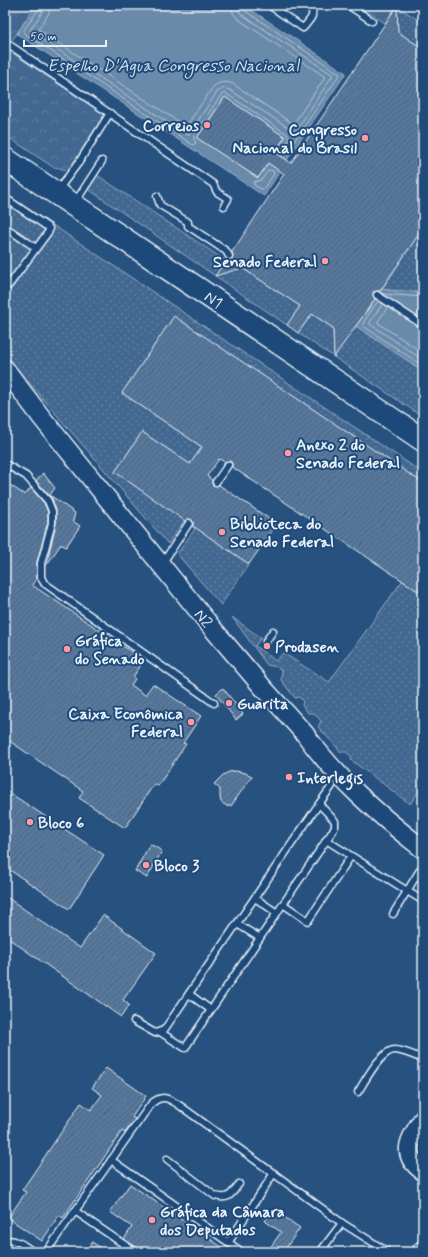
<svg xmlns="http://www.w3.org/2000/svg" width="428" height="1257" font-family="Mynerve,sans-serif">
<defs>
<pattern id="grass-dots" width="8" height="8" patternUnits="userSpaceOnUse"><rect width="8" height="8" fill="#436891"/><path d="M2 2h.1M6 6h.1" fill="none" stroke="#5e7ea1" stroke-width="1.8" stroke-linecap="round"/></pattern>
<pattern id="park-crowns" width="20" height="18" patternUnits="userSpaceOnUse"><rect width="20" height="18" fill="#436891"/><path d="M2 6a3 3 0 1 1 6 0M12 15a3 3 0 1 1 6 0" fill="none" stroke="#5e7ea1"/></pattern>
<pattern id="building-hatch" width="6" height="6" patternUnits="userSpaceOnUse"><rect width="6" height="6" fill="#57789d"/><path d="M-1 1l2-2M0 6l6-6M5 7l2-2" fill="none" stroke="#4f6278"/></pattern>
</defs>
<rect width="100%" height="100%" fill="#27517f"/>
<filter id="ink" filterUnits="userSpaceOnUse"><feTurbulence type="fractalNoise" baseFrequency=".025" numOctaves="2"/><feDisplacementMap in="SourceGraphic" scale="8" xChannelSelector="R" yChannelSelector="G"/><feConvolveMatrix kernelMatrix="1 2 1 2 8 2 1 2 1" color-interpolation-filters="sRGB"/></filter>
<g filter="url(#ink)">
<!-- grass -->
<g fill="url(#grass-dots)" stroke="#96acc4">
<polygon points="355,5 395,5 423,23 423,49 398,32 396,7 385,23 370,13 368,15"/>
<polygon points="97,175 226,261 242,268 300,306 287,325 88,189"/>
<polygon points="5,193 423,473 423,483 174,317 122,393 202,447 190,464 142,432 115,472 249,564 221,605 177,554 195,529 184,521 168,544 5,355"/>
<path d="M423 228V293C409 290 395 292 382 289Z"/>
<polygon points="312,314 333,328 334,356 356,326 423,371 423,417 298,333"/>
<polygon points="402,581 418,591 423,584 423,785 410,804 351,760 352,757 346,752 341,752 318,727 321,721 314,713 308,713 302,705 303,701 299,697 295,698 281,680 282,671 277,667 267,665 232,617 261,638 255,646 276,661 283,653 329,682"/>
</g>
<!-- park -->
<g fill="url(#park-crowns)" stroke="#96acc4">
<polygon points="5,5 36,5 11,42 5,38"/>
<path d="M5 48 105 115 70 169C64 171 59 167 53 167L5 135Z"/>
</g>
<!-- water -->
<g fill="#6b8aaa" stroke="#9db3c9">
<polygon points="36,5 244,5 346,73 287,160 276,152 285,137 224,97 197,138 258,178 268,163 280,171 264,196 17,34"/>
<path d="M382 289C395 292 409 290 423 293V371L356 326Z"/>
</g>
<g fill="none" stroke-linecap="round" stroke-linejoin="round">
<!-- shore -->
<g stroke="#b6c8d9" stroke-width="1">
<polyline points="39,5 39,9 23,31 24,33 193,145 196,143 194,139 194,135 221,95 225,93 287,134 289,139 282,150 286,153 340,74 244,10 242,5"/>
<polyline points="44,5 43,11 30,30 31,32 187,135 189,134 217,92 224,88 230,90 295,132 333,75 241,14 238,10 237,5"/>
<path d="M50 5 49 13 39 28V30L185 126 187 125 213 87C219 82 226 81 233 84L292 123H294L324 79V76L238 19 233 13 231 5"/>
<polygon points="269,170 273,171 274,174 263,189 261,189 254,185 254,182 261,180"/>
<polyline points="383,294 423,297"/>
<polyline points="378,301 363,323 363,326 423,366"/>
<polyline points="383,303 370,322 370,324 423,360"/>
<polyline points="388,307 378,321 378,323 423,353"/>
</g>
</g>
<!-- building -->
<g fill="url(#building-hatch)" stroke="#e8f1f8">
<polygon points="397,6 398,32 423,49 423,228 380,291 377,291 373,292 373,295 375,299 334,357 333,328 312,314 298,333 287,325 300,306 242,268 215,276 226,260 229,260 233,258 233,256 232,252 284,174 268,163 258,178 197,138 225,97 285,137 275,152 291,163"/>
<polygon points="174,316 423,483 423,584 418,591 232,467 232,463 230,461 225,462 219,459 207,476 212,480 212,484 216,486 219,485 277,524 249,564 193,526 193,523 192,520 189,519 185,521 115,472 142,432 190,464 202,447 122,393"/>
<polygon points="43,473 55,488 50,495 75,513 73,521 80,526 66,547 61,544 46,566 56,524 56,511 52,498 36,481"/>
<polygon points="5,482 25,495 31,488 44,503 48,512 48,522 37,562 37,578 32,585 141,658 140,659 143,662 133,677 135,679 131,685 145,695 153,684 201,716 183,743 186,744 158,786 154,784 125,828 79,798 83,791 5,738"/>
<polygon points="223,688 243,714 236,720 216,694"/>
<polygon points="236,771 245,773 252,776 231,806 229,805 228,807 221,802 220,797 220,789 214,784 223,775 229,772"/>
<polygon points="5,790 104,855 69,909 5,867"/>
<polygon points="150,844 162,851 147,878 135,871"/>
<polygon points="5,896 80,948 103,915 156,953 123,1000 129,1005 121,1017 5,936"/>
<polygon points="106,1068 146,1096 132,1117 135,1119 125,1133 122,1131 63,1218 59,1215 42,1241 8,1218 26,1192 22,1190 81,1103 91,1110 102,1095 92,1088"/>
<polygon points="130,1184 153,1200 229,1252 139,1252 138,1248 124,1239 132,1227 110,1212"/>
<polygon points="273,1209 300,1228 283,1252 276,1252 270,1248 281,1232 265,1221"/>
<polygon points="92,1242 107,1252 85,1252"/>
</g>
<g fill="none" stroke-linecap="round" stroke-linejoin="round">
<defs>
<g id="lane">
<path d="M269 5 303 28C310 20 318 13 307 5"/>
<polyline points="348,5 372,21"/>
<polyline points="5,42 213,184 217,192 228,199 224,206"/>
<polyline points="58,190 79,162 110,113"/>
<polyline points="157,196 160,205 188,222 188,226 226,251 229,256"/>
<polyline points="5,198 49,228 49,231 9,285 5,284"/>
<polyline points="76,201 102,161"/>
<polyline points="5,227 36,248"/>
<polyline points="377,295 423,325"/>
<polyline points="5,466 7,465 26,476 48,501 52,511 52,523 41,563 41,577 44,583 214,703"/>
<polyline points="216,482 228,465"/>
<polyline points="162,564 189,523"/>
<polyline points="266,641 273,631"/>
<polyline points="326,840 420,899 423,894"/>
<polyline points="255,898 277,913"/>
<polyline points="283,904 308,921 351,856"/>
<polyline points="393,914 423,865"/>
<polyline points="237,924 260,938"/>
<polyline points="189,994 211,1010"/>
<polyline points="134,1021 155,1033 164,1030 319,804 332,786"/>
<polyline points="160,1032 185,1048 332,832 335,826 335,821 319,804"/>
<path d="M358 1092C365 1081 382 1048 396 1050 405 1051 415 1056 423 1059"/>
<path d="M167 1159 215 1196C230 1200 231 1194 239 1184"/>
<polyline points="111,1160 242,1252"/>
<polyline points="75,1211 135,1252"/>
<path d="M5 1240C17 1239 24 1245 33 1252"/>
<polyline points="228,1243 274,1173"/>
<path d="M46 1252 151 1104C162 1094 168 1098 179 1105L342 1223 388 1252"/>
<polyline points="320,1252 342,1223"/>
</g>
<g id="secondary">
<path d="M5 369 42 418 213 629 265 690 305 734C337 779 380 816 423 849"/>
<path d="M423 1119C410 1139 399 1154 423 1171"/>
<polyline points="421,1252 423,1250"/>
</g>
<polyline id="highway" points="5,159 423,440"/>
</defs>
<!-- lane casing -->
<use href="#lane" stroke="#e8f1f8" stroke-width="9"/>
<!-- secondary casing -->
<use href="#secondary" stroke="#e8f1f8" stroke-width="21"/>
<!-- highway casing -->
<use href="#highway" stroke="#e8f1f8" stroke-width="25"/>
<!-- lane -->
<use href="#lane" stroke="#1f4a7a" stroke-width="6"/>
<!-- secondary -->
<use href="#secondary" stroke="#1f4a7a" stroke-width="18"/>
<!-- highway -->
<use href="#highway" stroke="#1f4a7a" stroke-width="22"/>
</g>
</g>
<!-- markers -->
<g fill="#ff9aa2" stroke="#1f4a7a" stroke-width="1.5">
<circle cx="207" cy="125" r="4"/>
<circle cx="365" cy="138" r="4"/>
<circle cx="325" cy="261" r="4"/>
<circle cx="288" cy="453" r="4"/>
<circle cx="222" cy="532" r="4"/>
<circle cx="267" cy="646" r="4"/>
<circle cx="67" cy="649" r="4"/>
<circle cx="229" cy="703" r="4"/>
<circle cx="191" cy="722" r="4"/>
<circle cx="289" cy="777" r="4"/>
<circle cx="30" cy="822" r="4"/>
<circle cx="146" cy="865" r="4"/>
<circle cx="152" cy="1220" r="4"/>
</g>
<g text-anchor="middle" stroke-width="4" stroke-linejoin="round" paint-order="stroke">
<!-- poi labels -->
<g font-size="16" font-weight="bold" fill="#e8f1f8" stroke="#1f4a7a" text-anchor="start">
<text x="199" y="131" text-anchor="end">Correios</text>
<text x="357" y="135" text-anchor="end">Congresso<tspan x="357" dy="18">Nacional do Brasil</tspan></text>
<text x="317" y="267" text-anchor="end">Senado Federal</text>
<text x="296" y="450">Anexo 2 do<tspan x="296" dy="18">Senado Federal</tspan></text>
<text x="230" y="529">Biblioteca do<tspan x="230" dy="18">Senado Federal</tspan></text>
<text x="75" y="646">Gráfica<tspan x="75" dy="18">do Senado</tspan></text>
<text x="275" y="652">Prodasen</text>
<text x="237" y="709">Guarita</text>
<text x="183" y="719" text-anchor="end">Caixa Econômica<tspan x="183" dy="18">Federal</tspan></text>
<text x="297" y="783">Interlegis</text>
<text x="38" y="828">Bloco 6</text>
<text x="154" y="871">Bloco 3</text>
<text x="160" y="1217">Gráfica da Câmara<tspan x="160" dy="18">dos Deputados</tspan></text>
</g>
<!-- street labels -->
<g font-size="16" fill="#e8f1f8" stroke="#1f4a7a">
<text transform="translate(214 299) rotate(34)" y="6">N1</text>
<text transform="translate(204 618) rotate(51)" y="6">N2</text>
</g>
<!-- water labels -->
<g font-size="17" font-style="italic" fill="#d5e2ec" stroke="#1f4a7a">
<text x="173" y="71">Espelho D'Agua Congresso Nacional</text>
</g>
</g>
<!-- margin -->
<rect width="428" height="1257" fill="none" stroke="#1f4a7a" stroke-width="20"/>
<rect x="10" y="10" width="408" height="1237" fill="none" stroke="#e8f1f8" stroke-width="1.5" filter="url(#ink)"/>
<!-- scale -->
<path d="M24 40v6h82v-6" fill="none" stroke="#e8f1f8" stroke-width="2"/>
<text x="30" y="40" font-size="12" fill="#e8f1f8" stroke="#1f4a7a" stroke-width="3" paint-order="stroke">50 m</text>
</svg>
